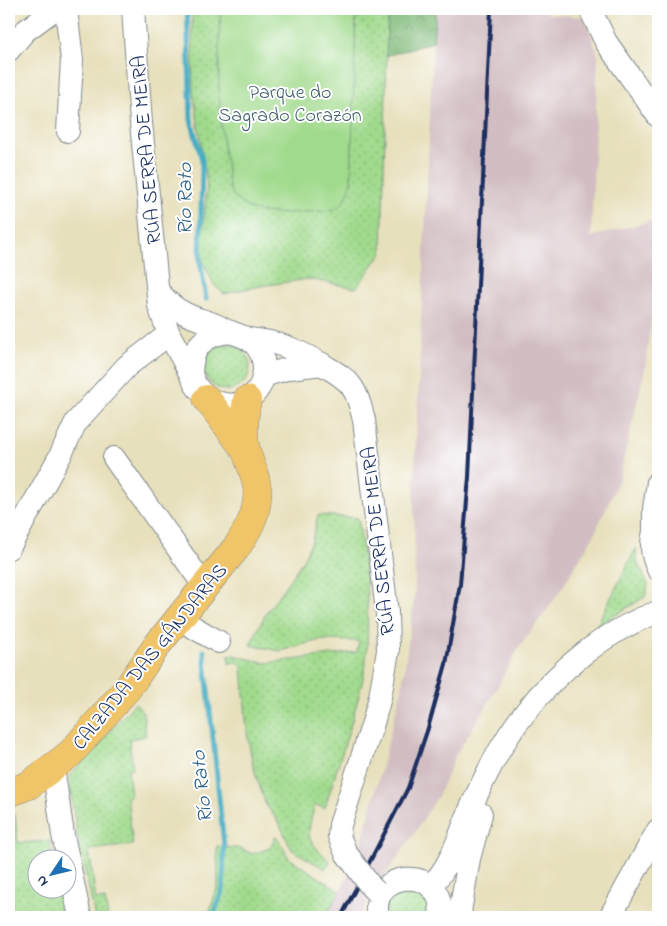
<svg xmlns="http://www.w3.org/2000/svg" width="667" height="926" font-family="'Indie Flower',sans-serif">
<defs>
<pattern id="grass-dots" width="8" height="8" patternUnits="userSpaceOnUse" patternTransform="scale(1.25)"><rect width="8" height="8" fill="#a0da8c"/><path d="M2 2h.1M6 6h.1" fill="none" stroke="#89bb7b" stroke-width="1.8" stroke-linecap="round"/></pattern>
<pattern id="forest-crowns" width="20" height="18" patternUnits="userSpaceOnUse" patternTransform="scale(1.25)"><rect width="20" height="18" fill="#80ba78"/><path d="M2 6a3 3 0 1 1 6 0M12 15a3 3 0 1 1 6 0" fill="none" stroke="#689866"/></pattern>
</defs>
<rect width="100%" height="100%" fill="#fff"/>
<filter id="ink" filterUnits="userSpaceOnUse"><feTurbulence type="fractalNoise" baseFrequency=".02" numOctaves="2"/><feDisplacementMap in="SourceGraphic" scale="10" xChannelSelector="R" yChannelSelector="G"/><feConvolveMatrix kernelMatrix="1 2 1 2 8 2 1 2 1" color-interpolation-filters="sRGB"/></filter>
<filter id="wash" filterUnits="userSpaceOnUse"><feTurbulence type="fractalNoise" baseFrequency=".0096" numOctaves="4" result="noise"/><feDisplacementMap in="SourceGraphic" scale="20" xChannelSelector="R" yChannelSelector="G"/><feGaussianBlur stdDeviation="1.12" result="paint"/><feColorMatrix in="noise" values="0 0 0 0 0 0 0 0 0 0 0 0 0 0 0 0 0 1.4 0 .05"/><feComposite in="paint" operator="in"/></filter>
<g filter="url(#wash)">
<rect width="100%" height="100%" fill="#e7e0bc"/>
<!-- industrial -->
<polygon fill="#d2bec2" points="436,9 547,9 547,14 585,17 598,55 591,237 658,219 658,274 644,373 619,479 594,535 559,593 518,649 489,702 456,754 438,796 412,837 387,872 359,917 325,917 349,874 363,839 402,688 415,593 414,490 433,42"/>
<!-- grass -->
<g fill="url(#grass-dots)" stroke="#5e8475">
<polygon points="192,9 388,9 382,253 356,288 308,279 254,287 224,294 214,285 203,262 201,250 207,185 193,90"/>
<circle cx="227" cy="367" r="23"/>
<path d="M318 515 358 518C366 564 373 639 362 683 352 725 337 767 325 808L315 805C306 836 305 839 330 861L325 869 292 850 280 825 265 803 253 766 247 733 242 667 236 661 229 664V654L266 663 357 652 359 641 320 640 280 651 250 645 265 615 302 562 312 540Z"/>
<polygon points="636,548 637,562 648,584 645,597 596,627"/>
<polygon points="135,703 143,712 146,736 129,739 133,768 128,769 131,795 127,797 133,845 89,850 96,900 105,899 108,917 95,917 77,834 69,782 70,776"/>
<polygon points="15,815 18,843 50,841 52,858 38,858 38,888 57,889 64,917 9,917 9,816"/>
<polygon points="276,836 289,858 340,891 325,917 208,917 218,885 217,846 242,849 252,854 270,848"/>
<polygon points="412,887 427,897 430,917 384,917 387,897"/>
</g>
<!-- forest -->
<polygon fill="url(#forest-crowns)" stroke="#4e746b" points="388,9 436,9 433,42 386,56"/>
<!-- pitch -->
<path fill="#a0da8c" stroke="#5e8475" d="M221 9H356L351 185C341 214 332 210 304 212 280 213 249 218 233 195 228 188 228 177 227 169 217 115 218 63 221 9Z"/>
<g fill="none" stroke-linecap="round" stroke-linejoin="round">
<!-- stream -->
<g stroke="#41aac1" stroke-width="5">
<polyline points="187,9 191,120 202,160 200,260 206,299"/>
<polyline points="204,651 224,846 223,889 213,917"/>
</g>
</g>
</g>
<g filter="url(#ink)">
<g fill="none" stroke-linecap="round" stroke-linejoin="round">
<defs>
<g id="minor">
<polyline points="66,9 72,60 68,131"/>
<path d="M133 9 141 123 159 306 169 334 191 375 195 384C210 408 244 414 260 386 264 378 265 369 263 360 258 341 246 337 230 332 224 330 219 326 213 324 203 320 193 318 184 313 173 308 166 300 158 291"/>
<polyline points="590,9 606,42 658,116"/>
<polyline points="9,50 25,31 55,9"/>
<path d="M248 339C278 341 300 351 325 366 335 372 346 378 352 387 359 397 361 409 364 420L387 612 388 651 380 697 373 723 340 825 339 836 346 853"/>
<path d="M191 375C191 348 203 334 231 332"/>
<polyline points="263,376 290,368 322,364"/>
<polyline points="114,458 205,587"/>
<path d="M658 522C650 538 650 553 658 569"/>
<polyline points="654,530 654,509 658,482"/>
<polyline points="9,548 60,456 76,422 127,366 169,334"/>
<polyline points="179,619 219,642"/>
<polyline points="53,767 63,835 80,917"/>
<path d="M430 886C452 867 461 829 473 803 487 772 503 740 524 714 558 670 606 630 658 612"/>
<path d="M378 917C367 868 448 864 440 917"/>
<polyline points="462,917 460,912 469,859 481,814"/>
<polyline points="610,917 658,830"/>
</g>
<g id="major">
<polyline points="207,399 247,452"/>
<path d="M9 793 29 785 71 753 127 689 158 644 236 548C246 533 256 517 257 499 259 483 252 469 247 454 242 436 244 417 247 400"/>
</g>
</defs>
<!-- minor casing -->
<use href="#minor" stroke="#81888d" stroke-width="24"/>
<!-- major casing -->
<use href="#major" stroke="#81888d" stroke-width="29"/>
<!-- minor -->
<use href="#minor" stroke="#fff" stroke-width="22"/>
<!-- major -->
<use href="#major" stroke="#f0c469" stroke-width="28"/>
<!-- rail -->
<polyline stroke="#1b2f5e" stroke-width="4" points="341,917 408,788 428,728 446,664 460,584 469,477 491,9"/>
<defs>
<polyline id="minor-bridge" points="346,853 372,888 377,892"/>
</defs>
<!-- minor-bridge casing -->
<use href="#minor-bridge" stroke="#81888d" stroke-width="24" stroke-linecap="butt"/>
<!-- minor-bridge -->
<use href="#minor-bridge" stroke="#fff" stroke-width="22"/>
</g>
</g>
<g text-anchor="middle" stroke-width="4" stroke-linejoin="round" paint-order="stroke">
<!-- park labels -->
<g font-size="20" fill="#43626c" stroke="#fff">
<text x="290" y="98">Parque do<tspan x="290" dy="23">Sagrado Corazón</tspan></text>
</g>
<!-- street labels -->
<g font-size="20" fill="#1b2f5e" stroke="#fff">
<text transform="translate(145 150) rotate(-95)" y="7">RÚA SERRA DE MEIRA</text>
<text transform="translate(377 541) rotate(-96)" y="7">RÚA SERRA DE MEIRA</text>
<text transform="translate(149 656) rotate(-51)" y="7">CALZADA DAS GÁNDARAS</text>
</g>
<!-- water labels -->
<g font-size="21" font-style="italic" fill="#2a6086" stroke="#fff">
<text transform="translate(184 199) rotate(-90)" y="7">Río Rato</text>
<text transform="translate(201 787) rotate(-96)" y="7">Río Rato</text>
</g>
</g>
<!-- margin -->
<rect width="667" height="926" fill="none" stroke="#fff" stroke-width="30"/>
<!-- north arrow -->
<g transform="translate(52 874) rotate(235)"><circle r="24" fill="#ffffff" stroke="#a4acbf"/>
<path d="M0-4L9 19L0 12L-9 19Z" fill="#1f6fb2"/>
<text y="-8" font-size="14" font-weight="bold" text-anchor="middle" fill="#1b2f5e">N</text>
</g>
</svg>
